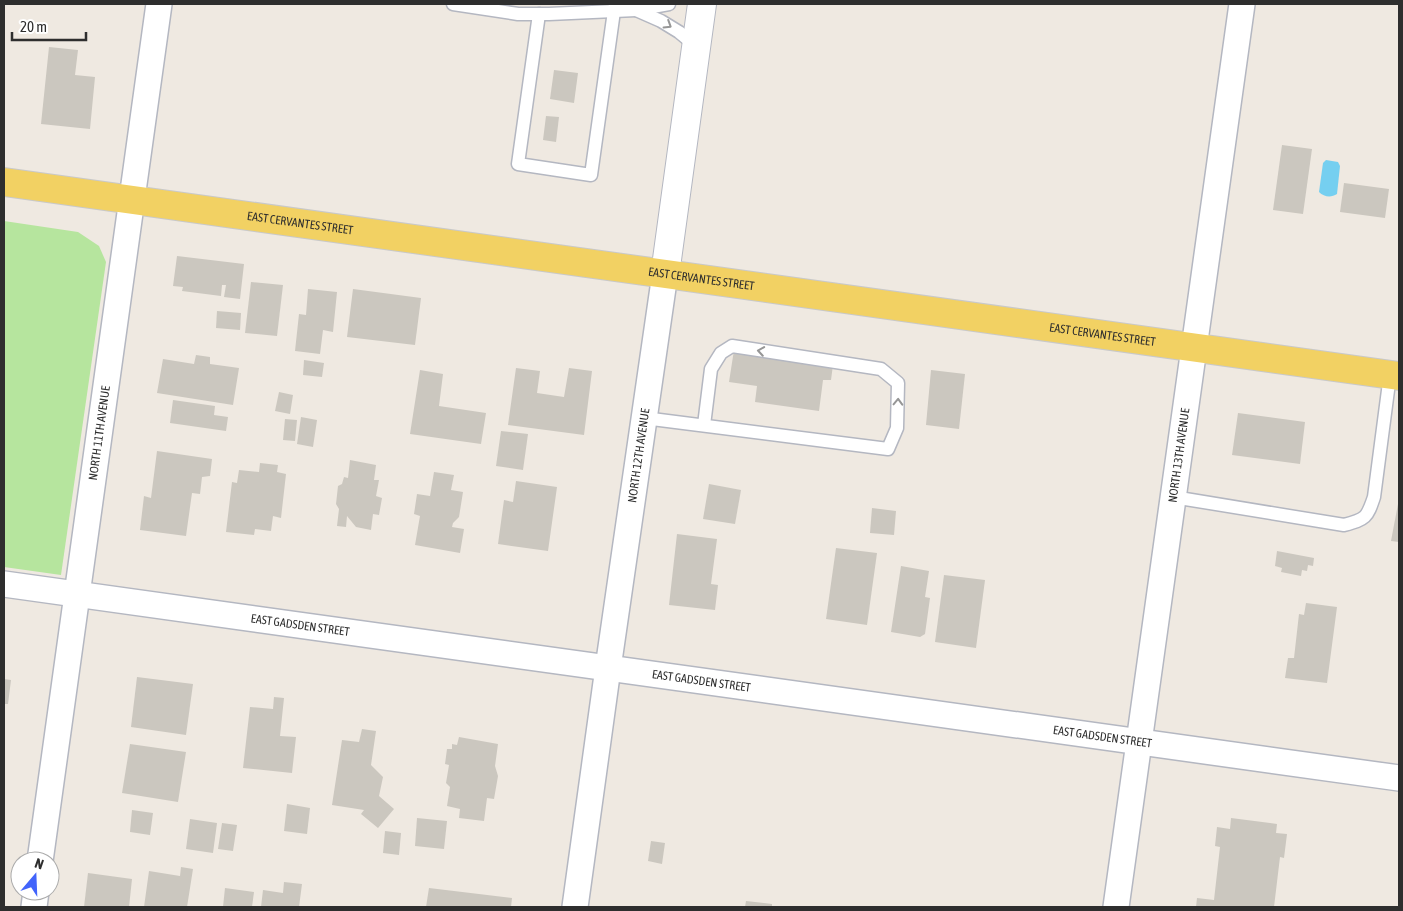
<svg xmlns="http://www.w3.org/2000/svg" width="1403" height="911" font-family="'Asap Condensed',sans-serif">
<rect width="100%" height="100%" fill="#efe9e1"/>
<!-- green -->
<polygon fill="#b6e59e" points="4,221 78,232 99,246 106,262 61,575 4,567"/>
<!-- water -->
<path fill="#75cff0" d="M1326 160 1338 162 1340 166 1337 194C1331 198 1324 197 1319 192L1323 163Z"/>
<!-- building -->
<g fill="#cbc7bf">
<polygon points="49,47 78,50 75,75 95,77 90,129 41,124"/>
<polygon points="554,70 578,73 574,103 550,99"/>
<polygon points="546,116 559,117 556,142 543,140"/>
<polygon points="1282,145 1312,149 1303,214 1273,210"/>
<polygon points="1344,183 1389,189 1385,218 1340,212"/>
<polygon points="177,256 244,264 240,299 224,297 226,285 222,285 221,296 182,291 183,287 173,286"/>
<polygon points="251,282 283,285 277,336 245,333"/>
<polygon points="308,289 337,292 333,332 323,330 320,354 295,351 299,314 306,315"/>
<polygon points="353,289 421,298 415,345 347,337"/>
<polygon points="217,311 241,313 240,330 216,328"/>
<polygon points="734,350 833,365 831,380 823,380 819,411 755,402 757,386 729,382"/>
<polygon points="196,355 210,357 210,364 239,368 233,405 157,393 163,359 194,364"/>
<polygon points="304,360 324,363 322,377 303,375"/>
<polygon points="516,368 540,371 537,393 564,397 569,368 592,371 584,435 508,425"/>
<polygon points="420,370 443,374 439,406 486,413 481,444 410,434"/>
<polygon points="931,370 965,374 959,429 926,425"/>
<polygon points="279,392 293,395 290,414 275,411"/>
<polygon points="173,400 215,406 214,415 228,417 226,431 170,423"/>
<polygon points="1238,413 1305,422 1300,464 1232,455"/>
<polygon points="301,417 317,420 313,447 297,444"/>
<polygon points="285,419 297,420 295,441 283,440"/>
<polygon points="501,431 528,434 523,470 496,466"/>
<polygon points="157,451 212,459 210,476 202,477 200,494 192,493 186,536 140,530 144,496 151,498"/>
<polygon points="350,460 376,465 374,480 379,480 376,496 382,498 379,515 373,514 371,530 356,527 347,516 346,527 337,526 339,509 336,504 338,486 342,484 344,477 348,478"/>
<polygon points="260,463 278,465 277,472 286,474 281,518 273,516 271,531 255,529 254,535 226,532 232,482 237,483 239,470 259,472"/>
<polygon points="434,472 454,475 451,490 463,492 459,517 453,523 452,527 464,529 460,553 415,545 420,516 414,514 417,494 430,496"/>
<polygon points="516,481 557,487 548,551 498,544 504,500 513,502"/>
<polygon points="709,484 741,490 735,524 703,519"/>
<polygon points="1398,504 1399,504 1399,542 1391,541"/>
<polygon points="872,508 896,511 894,535 870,533"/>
<polygon points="677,534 717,539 711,584 718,585 715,610 669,605"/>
<polygon points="836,548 877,553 867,625 826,619"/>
<polygon points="1277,551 1314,558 1313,566 1308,565 1307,571 1302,570 1301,576 1281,572 1282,568 1275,566"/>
<polygon points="901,566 929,571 925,597 930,598 925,634 920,637 891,632"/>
<polygon points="944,575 985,580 976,648 935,642"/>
<polygon points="1306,603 1337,607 1327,683 1285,678 1288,658 1294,658 1299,614 1304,615"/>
<polygon points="137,677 193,684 186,735 131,727"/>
<polygon points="4,679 11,680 8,704 4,704"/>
<polygon points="274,697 284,698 280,736 296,737 292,773 243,768 250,707 273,709"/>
<polygon points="362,729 376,731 371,765 383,777 379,796 394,809 378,828 361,814 364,810 332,805 342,740 359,742"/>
<polygon points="459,737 498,744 495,766 498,776 494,799 487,798 484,821 459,818 460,809 447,806 450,787 446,783 449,765 445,764 447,749 452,749 452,744 457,745"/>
<polygon points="130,744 186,752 178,802 122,793"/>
<polygon points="287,804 310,808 307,834 284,831"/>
<polygon points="132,810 153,813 150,835 130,832"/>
<polygon points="417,818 447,821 444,849 415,846"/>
<polygon points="1231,818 1277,824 1276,833 1287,834 1284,858 1280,857 1274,907 1196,907 1197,898 1214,900 1220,847 1215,846 1217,827 1230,829"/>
<polygon points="190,819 217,823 213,853 186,849"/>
<polygon points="222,823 237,825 233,851 218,849"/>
<polygon points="385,831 401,833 399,855 383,853"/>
<polygon points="651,841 665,843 662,864 648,861"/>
<polygon points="181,867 193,869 187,907 144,907 149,871 180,876"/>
<polygon points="88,873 132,879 129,907 84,907"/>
<polygon points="284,882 302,884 299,907 261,907 263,890 283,893"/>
<polygon points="225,888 254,892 252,907 223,907"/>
<polygon points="429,888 512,898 511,907 426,907"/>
<polygon points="746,901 772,904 772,907 745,907"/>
</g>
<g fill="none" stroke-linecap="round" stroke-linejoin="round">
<defs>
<g id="service">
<polyline points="453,4 518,14 549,14 636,10 669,4"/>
<polyline points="636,10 661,21 679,32 696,46"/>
<polyline points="539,14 518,164 591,175 615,4"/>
<polyline points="644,418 888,449 897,428 898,383 881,369 732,346 721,353 711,369 704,425"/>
<path d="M1173 497 1344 525C1366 519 1367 518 1374 497L1390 375"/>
</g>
<g id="minor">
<path id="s1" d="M4 584 1399 778"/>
<path id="s2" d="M40 861 159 4"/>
<polyline points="34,907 36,891"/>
<path id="s3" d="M575 907 608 668 665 274"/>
<path id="s4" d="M1116 907 1242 4"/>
</g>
<polyline id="tertiary" points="665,274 702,4"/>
<g id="primary">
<path id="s5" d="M4 182 1399 376"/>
</g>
</defs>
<!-- service casing -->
<use href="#service" stroke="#b4b7c1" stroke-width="15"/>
<!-- minor casing -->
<use href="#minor" stroke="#b4b7c1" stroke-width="28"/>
<!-- tertiary casing -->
<use href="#tertiary" stroke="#b4b7c1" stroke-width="30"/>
<!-- primary casing -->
<use href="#primary" stroke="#c9c9c9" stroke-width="30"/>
<!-- service -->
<use href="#service" stroke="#fff" stroke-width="12"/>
<!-- minor -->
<use href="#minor" stroke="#fff" stroke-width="25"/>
<!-- tertiary -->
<use href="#tertiary" stroke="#fff" stroke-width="28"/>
<!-- primary -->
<use href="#primary" stroke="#f2d163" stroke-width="28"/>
</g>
<!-- one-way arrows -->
<defs><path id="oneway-chevron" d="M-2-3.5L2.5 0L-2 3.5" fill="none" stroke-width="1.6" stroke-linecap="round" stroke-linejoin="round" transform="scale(1.25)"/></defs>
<g stroke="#969696">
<use href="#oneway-chevron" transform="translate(668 25) rotate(32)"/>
<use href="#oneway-chevron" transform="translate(761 351) rotate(-171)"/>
<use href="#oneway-chevron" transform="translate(898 402) rotate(-88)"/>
</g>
<g text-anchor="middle" stroke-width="5" stroke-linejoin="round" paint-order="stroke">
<!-- street labels -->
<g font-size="12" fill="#2e2e2e" stroke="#fff">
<text dy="4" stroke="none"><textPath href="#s5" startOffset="299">EAST CERVANTES STREET</textPath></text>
<text dy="4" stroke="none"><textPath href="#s5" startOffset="704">EAST CERVANTES STREET</textPath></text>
<text dy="4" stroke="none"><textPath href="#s5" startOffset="1109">EAST CERVANTES STREET</textPath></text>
<text dy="4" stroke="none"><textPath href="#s2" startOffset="432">NORTH 11TH AVENUE</textPath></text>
<text dy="4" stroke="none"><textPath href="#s3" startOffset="456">NORTH 12TH AVENUE</textPath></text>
<text dy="4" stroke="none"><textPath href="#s4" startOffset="456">NORTH 13TH AVENUE</textPath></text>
<text dy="4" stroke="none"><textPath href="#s1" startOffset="299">EAST GADSDEN STREET</textPath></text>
<text dy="4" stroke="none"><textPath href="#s1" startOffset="704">EAST GADSDEN STREET</textPath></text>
<text dy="4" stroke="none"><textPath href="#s1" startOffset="1109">EAST GADSDEN STREET</textPath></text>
</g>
</g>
<!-- border -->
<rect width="1403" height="911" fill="none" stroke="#2e2e2e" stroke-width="10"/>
<!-- north arrow -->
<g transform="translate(35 876) rotate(19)"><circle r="24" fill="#ffffff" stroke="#ababab"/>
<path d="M0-4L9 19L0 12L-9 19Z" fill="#4264fb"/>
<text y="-8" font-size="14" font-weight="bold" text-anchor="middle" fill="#2e2e2e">N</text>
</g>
<!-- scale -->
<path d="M12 32v8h74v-8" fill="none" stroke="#2e2e2e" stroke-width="2.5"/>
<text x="20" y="32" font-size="15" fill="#2e2e2e" stroke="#ffffff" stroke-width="4" paint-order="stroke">20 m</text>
</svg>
